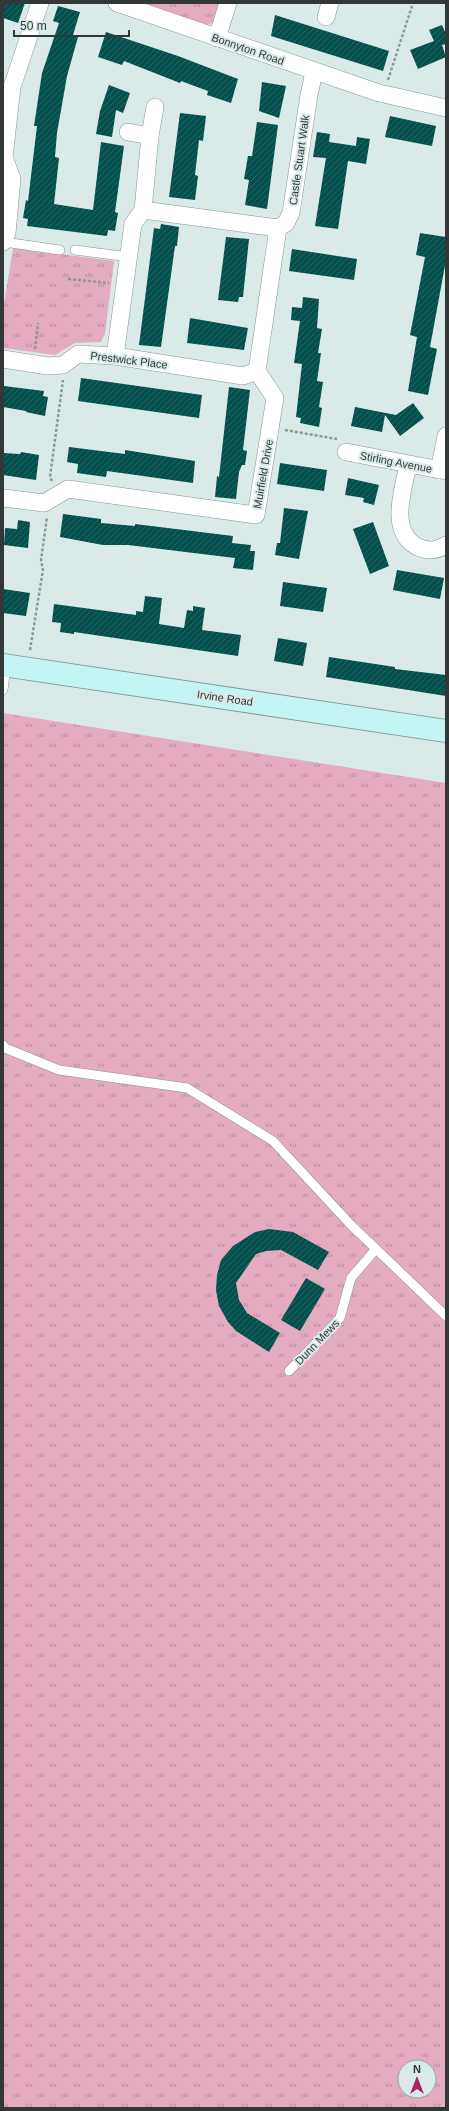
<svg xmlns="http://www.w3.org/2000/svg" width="449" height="2111" font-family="Arial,sans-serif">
<defs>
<pattern id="grass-tufts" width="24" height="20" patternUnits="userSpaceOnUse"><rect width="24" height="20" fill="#e4abc1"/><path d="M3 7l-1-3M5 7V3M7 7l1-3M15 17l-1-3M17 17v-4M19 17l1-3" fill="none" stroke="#b98c9e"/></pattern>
<pattern id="building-hatch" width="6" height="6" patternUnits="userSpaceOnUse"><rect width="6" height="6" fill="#024f4c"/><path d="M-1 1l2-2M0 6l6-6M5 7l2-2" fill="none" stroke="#286664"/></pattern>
</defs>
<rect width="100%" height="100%" fill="#d9eae8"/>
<!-- grass -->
<g fill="url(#grass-tufts)" fill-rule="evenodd">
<polygon points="145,3 219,3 213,22 203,28"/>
<polygon points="13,248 114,261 105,334 101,342 75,343 55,355 3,348 3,310"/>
<path d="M3 713 446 783V2108H3ZM405 2067H429V2091H405Z"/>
</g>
<!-- building -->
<g fill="url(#building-hatch)">
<polygon points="3,3 25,3 18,23 3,18"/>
<polygon points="58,6 80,12 73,35 78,37 67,76 57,133 55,157 59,158 54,204 93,210 101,142 124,146 115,212 118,213 115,231 108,230 107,236 27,226 28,219 23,218 26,200 28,201 37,126 34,126 42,73 59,23 53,21"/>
<polygon points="275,15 389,51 383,71 271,36"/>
<polygon points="442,25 446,34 446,44 442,45 446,57 418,69 410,50 434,41 429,30"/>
<polygon points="106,32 178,56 238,79 231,103 207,95 208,91 181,81 180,83 124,61 122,65 98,57"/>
<polygon points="262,82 286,86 279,118 259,111"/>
<polygon points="109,85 130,93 123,113 116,110 112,137 96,134 100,111"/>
<polygon points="180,113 206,116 203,141 199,140 195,175 198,176 195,200 169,197"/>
<polygon points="390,116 436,126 432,146 385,137"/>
<polygon points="257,122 278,125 267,209 245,205 249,180 244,179 248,156 252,156"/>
<polygon points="317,132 330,134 329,142 356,146 357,137 370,139 366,164 348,161 338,229 315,226 326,158 313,157"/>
<polygon points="161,224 179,227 177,246 175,246 161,347 139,345 154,228 160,229"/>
<polygon points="420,233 446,237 446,260 430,347 437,349 428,395 408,391 417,337 410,335 425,257 416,255"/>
<polygon points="226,237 249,239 243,297 239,297 238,302 218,300"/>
<polygon points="292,249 357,259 354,280 289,271"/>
<polygon points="303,297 319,299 317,328 322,329 318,353 321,353 317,381 323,382 319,407 322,408 319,427 300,423 301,418 296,417 302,364 294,363 300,321 291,320 292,307 302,308"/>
<polygon points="190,318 248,328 244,350 187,343"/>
<polygon points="81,378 202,395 199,418 78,401"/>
<polygon points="4,386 44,391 43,396 48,397 45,416 26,412 26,411 3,407"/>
<polygon points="229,387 250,390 243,450 247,451 245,465 242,465 239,472 236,499 215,497 217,476 219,477"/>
<polygon points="413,403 424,418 400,436 385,415 382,432 351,426 355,407 396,415"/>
<polygon points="69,447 125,454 125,450 195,461 193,483 107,471 106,477 77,473 78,464 67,462"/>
<polygon points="21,452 39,455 36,480 3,475 3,453 20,454"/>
<polygon points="280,463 327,470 324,491 277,484"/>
<polygon points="348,478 379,485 374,505 363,502 364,498 345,495"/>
<polygon points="284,508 308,511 299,559 275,555 277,543 280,543"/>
<polygon points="63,514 101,519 101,523 135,526 135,524 233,536 232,543 251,545 250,551 255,551 253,570 233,568 235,558 128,545 103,545 60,537"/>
<polygon points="18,520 30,522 28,548 4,545 5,528 17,529"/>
<polygon points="373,522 389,566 370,574 353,529"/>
<polygon points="397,570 444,578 440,599 393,590"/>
<polygon points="283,582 327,588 323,612 280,606"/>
<polygon points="3,589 30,593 26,616 3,613"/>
<polygon points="145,596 162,598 159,624 184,628 187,610 193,611 193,606 205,608 202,630 241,635 238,656 74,632 74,634 60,632 61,623 52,622 54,604 136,615 136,611 143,612"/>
<polygon points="278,638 307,643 303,666 274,661"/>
<polygon points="329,657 395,667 395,669 446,675 446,696 326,677"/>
<polygon points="269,1229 293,1232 329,1252 318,1270 281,1250 266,1251 256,1254 236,1283 239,1300 247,1313 280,1333 269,1352 236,1331 228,1322 219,1306 216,1290 217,1275 221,1260 233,1246 255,1232"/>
<polygon points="306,1278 325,1289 300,1331 281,1320"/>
</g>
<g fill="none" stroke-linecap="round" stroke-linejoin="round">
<defs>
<g id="lane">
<polyline points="4,242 60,250"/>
<polyline points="75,250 129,257"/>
<polyline points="3,690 6,666"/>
<polyline points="3,1045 5,1048 59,1070 187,1088 273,1141 351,1225 446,1316"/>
<polyline points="289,1371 340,1318 351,1278 376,1249"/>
</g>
<g id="street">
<polyline points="117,3 379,93"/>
<polyline points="326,17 330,3"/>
<polyline points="217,38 228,3"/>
<polyline points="384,94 446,108"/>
<polyline points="128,132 150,136"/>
<polyline points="143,210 150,136 155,107"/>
<polyline points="3,242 7,233 12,179 4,157 12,87 40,3"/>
<polyline points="115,356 133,224 143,210 278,228 286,223 291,213 309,95 314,72"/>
<polyline points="3,359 48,366 63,365 78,354 115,356 243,376 257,371"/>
<polyline points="346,452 446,471"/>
<path d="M408 465C403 490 389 530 416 546 427 552 436 551 446 545"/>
<polyline points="439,470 446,436"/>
<polyline points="3,498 44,503 68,489 256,515 275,398 257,371 278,228"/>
</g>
<polyline id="secondary" points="3,665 446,731"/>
</defs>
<!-- lane casing -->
<use href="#lane" stroke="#869695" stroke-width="10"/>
<!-- street casing -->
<use href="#street" stroke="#869695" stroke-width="18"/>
<!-- secondary casing -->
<use href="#secondary" stroke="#869695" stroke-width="24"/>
<!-- path -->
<g stroke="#8d9997" stroke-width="2.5" stroke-dasharray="3 2" stroke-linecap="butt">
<polyline points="388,80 413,3"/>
<polyline points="68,279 109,283"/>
<polyline points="35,349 38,323"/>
<polyline points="285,430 337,439"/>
<polyline points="52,481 50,477 63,380"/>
<polyline points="30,650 43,570 41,560 47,517"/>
</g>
<!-- lane -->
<use href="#lane" stroke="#fff" stroke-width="9"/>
<!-- street -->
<use href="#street" stroke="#fff" stroke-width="17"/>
<!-- secondary -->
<use href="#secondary" stroke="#c2f5f3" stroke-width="22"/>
</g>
<g text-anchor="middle" stroke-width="4" stroke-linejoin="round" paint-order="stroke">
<!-- street labels -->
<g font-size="11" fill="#323837" stroke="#d9eae8">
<text transform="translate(248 49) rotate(19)" y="4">Bonnyton Road</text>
<text transform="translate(299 160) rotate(-82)" y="4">Castle Stuart Walk</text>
<text transform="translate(129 360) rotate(7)" y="4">Prestwick Place</text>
<text transform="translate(396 462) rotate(11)" y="4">Stirling Avenue</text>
<text transform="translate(263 474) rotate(-80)" y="4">Muirfield Drive</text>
<text transform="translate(225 698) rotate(8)" y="4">Irvine Road</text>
<text transform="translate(317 1342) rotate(-46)" y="4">Dunn Mews</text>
</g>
</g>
<!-- border -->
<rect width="449" height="2111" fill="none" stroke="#323837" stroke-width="8"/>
<!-- north arrow -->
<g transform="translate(417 2079)"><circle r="19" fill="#d9eae8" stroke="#96a3a1"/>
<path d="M0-3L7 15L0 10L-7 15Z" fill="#a82169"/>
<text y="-6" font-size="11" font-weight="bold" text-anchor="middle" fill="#323837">N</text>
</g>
<!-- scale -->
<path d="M14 30v6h115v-6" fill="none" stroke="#323837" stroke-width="2"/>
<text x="20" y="30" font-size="12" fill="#323837" stroke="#d9eae8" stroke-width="3" paint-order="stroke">50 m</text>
</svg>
